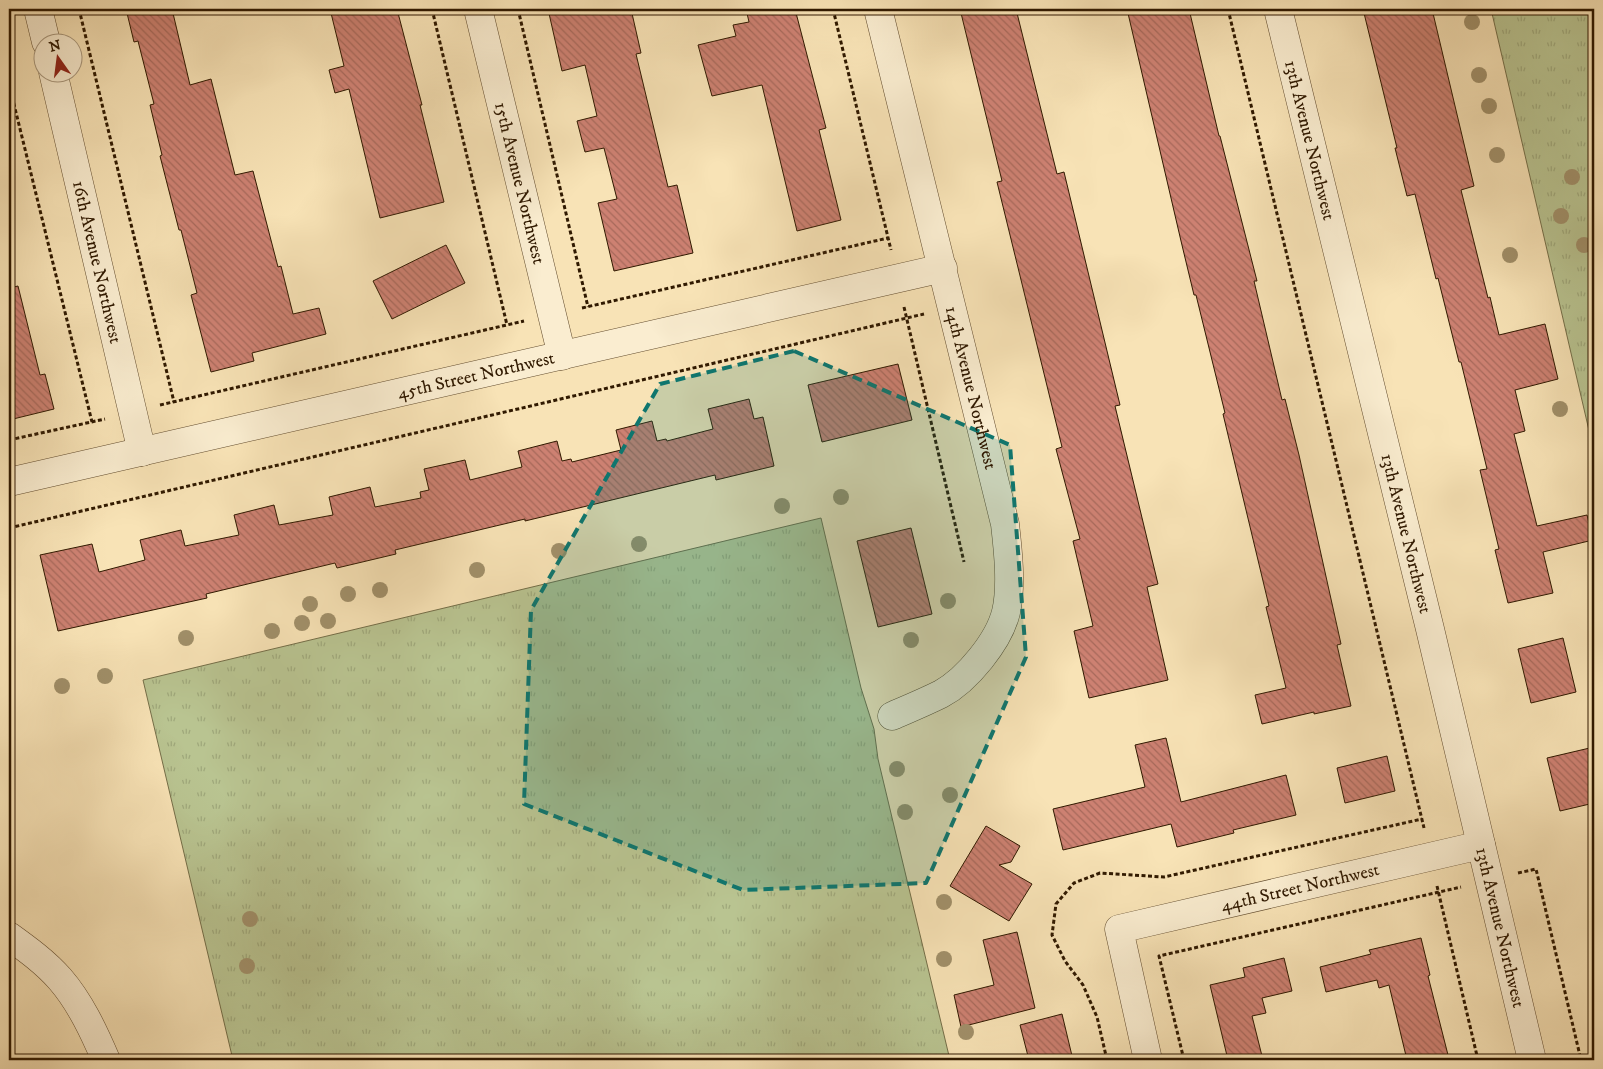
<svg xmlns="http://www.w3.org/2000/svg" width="1603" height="1069" font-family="'IM FELL DW Pica',serif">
<defs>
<pattern id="park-tufts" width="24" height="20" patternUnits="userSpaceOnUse" patternTransform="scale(1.25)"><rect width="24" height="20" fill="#b9c491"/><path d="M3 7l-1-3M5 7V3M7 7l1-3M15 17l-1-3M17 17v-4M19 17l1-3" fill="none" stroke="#9fa87b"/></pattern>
<pattern id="building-back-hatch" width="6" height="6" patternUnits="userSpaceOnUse" patternTransform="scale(1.25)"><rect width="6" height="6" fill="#cd8172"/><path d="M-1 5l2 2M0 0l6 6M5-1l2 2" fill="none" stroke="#a7695b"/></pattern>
</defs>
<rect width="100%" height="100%" fill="#f8e3b6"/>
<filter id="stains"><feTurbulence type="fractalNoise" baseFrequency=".004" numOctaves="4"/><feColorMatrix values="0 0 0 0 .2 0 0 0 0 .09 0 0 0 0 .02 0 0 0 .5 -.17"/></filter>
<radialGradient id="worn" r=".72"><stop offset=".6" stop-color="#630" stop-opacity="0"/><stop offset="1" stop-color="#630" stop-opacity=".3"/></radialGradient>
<!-- park -->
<g fill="url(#park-tufts)" stroke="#746e48">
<polygon points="1491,9 1594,9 1594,452"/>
<polygon points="821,518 861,688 874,729 878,759 950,1060 233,1060 143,680"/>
</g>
<!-- building -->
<g fill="url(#building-back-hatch)" stroke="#301900">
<polygon points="126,9 172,9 190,85 211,79 235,175 253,171 278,267 281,266 293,314 319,308 326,334 252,353 254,361 211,372 191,295 197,293 181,230 179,230 160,156 162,155 150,105 154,104 138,41 134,42"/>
<polygon points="330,9 397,9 422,105 420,105 444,202 380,218 349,89 335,93 329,70 344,66"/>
<polygon points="548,9 631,9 641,53 636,54 668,187 677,185 693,253 614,271 598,203 617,199 604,148 585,152 577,121 597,116 585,65 562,71"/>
<polygon points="746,9 795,9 826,128 819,130 841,220 797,231 762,85 712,96 698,45 736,36 733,25 749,22"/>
<polygon points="960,9 1016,9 1057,174 1064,172 1120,405 1115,406 1158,584 1147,587 1168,680 1089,698 1074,631 1093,626 1073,541 1080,539 1056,449 1062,447 997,182 1002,181"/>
<polygon points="1127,9 1189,9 1219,136 1220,136 1257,281 1254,281 1282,400 1285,399 1299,455 1341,644 1337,645 1351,706 1314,714 1314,712 1262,724 1255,695 1286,688 1266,607 1269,606 1223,414 1225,413 1196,295 1194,295 1181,241"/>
<polygon points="1363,9 1432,9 1474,186 1461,190 1488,298 1490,297 1499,335 1545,324 1558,379 1515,390 1525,431 1514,434 1537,526 1587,515 1593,540 1543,552 1553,593 1508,603 1495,550 1499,549 1480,470 1487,469 1461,362 1459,362 1438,278 1436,279 1415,194 1407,196 1395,148 1397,148"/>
<polygon points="446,245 465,283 392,319 373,281"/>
<polygon points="18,286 40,375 45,374 54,409 9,420 9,288"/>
<polygon points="898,364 912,420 822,442 808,385"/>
<polygon points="749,399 754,419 763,417 774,466 716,480 715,475 525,521 525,519 395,550 396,554 337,568 335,563 206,594 207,598 58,631 40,555 92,544 99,572 145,560 140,540 181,530 185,546 239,535 234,515 274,505 279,525 333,515 329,497 370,487 375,507 421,498 420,492 429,490 424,469 465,460 470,480 522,467 518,451 557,441 562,461 571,459 572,462 621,450 616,430 652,421 657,441 666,439 667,441 713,429 708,409"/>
<polygon points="911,528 932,614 878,627 857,541"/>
<polygon points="1563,638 1576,692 1531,703 1518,649"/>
<polygon points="1166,738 1181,802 1286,775 1296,815 1233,830 1234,833 1177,847 1171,824 1063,850 1053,809 1145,787 1135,745"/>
<polygon points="1594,747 1594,803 1560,811 1547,758"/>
<polygon points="1387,756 1395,791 1345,803 1337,768"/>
<polygon points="986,826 1020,846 1011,862 999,865 1032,884 1009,921 950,886"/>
<polygon points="1017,932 1035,1008 961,1027 954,995 994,985 983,940"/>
<polygon points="1421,938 1430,975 1428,976 1448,1055 1424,1060 1407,1060 1389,985 1379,988 1377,980 1326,992 1320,967 1371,954 1369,950"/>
<polygon points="1284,958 1292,991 1262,998 1266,1013 1252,1016 1263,1060 1228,1060 1210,985 1245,977 1243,968"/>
<polygon points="1062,1014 1073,1060 1029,1060 1020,1025"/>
</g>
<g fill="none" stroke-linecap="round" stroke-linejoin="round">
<defs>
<g id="minor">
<polyline points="38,9 46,42"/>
<path id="s1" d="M478 9 562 356"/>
<path id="s2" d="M878 9 1005 524C1008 550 1012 586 1006 612 999 641 967 680 941 694 925 702 908 709 892 716"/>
<path id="s3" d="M1278 9 1430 629 1532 1060"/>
<path id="s4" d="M53 72 142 452"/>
<path id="s5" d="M9 482 943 268"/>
<path d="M9 936C27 949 45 962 60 979 80 1002 94 1032 106 1060"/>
<path id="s6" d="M1148 1060 1119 929 1481 845"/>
</g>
</defs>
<!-- minor casing -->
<use href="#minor" stroke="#624c2e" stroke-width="29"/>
<!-- path -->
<g stroke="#301900" stroke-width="3" stroke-dasharray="4 2.5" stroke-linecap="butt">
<polyline points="79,9 174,402"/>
<polyline points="432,9 507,325"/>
<polyline points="518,9 588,307"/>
<polyline points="833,9 891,250"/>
<polyline points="1228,9 1424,828"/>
<polyline points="9,84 92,422"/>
<polyline points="904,307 964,562"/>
<polyline points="582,308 888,238"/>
<polyline points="160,405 524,321"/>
<polyline points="9,440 105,419"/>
<polyline points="9,528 924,314"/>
<polyline points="1518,873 1536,869 1581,1060"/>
<polyline points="1437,886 1478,1060"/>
<polyline points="1107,1060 1097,1017 1083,985 1065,961 1052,935 1056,904 1074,883 1100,873 1164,877 1422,819"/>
<polyline points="1184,1060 1159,956 1461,887"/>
</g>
<!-- minor -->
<use href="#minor" stroke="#faedd0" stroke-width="28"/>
</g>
<!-- trees -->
<g fill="#a1906a">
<circle cx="1472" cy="22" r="8"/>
<circle cx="1479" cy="75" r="8"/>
<circle cx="1489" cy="106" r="8"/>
<circle cx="1497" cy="155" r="8"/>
<circle cx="1572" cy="177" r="8"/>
<circle cx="1561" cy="216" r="8"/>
<circle cx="1584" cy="245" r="8"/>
<circle cx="1510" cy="255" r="8"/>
<circle cx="1560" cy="409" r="8"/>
<circle cx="841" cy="497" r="8"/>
<circle cx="782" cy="506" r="8"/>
<circle cx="639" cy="544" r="8"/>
<circle cx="559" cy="551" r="8"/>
<circle cx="477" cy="570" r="8"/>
<circle cx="380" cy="590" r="8"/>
<circle cx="348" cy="594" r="8"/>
<circle cx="948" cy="601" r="8"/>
<circle cx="310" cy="604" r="8"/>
<circle cx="328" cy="621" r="8"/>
<circle cx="302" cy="623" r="8"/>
<circle cx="272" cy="631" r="8"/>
<circle cx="186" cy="638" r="8"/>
<circle cx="911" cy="640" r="8"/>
<circle cx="105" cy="676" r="8"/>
<circle cx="62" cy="686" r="8"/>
<circle cx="897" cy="769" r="8"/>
<circle cx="950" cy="795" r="8"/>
<circle cx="905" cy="812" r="8"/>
<circle cx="944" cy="902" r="8"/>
<circle cx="250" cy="919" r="8"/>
<circle cx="944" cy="959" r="8"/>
<circle cx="247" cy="966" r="8"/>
<circle cx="966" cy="1032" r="8"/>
</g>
<!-- marked area -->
<path fill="#0f766e" fill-opacity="0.2" stroke="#0f766e" stroke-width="4" stroke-dasharray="10 6" stroke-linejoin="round" d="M794 351 1010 445 1026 657 926 883 743 890 524 804 531 610 660 384Z"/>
<g text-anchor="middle" stroke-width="4" stroke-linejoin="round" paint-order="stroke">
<!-- street labels -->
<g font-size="18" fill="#301900" stroke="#faedd0">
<text dy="6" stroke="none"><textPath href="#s3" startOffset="135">13th Avenue Northwest</textPath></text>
<text dy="6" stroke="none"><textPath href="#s1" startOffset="179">15th Avenue Northwest</textPath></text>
<text dy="6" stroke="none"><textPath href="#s4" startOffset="195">16th Avenue Northwest</textPath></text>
<text dy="6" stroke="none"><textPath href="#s5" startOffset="479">45th Street Northwest</textPath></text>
<text dy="6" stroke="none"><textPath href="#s2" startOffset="390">14th Avenue Northwest</textPath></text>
<text dy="6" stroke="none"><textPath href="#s3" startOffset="540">13th Avenue Northwest</textPath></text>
<text dy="6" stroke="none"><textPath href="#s6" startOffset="320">44th Street Northwest</textPath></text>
<text dy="6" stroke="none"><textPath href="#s3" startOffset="945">13th Avenue Northwest</textPath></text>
</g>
</g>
<!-- margin -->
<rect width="1603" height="1069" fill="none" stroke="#f8e3b6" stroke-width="30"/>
<rect x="10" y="10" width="1583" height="1049" fill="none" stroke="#301900" stroke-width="2.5"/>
<rect x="15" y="15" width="1573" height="1039" fill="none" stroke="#301900"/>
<!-- north arrow -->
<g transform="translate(58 58) rotate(346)"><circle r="24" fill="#faedd0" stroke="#a9987d"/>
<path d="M0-4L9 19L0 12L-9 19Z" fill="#8f2418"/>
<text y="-8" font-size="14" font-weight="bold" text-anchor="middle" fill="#301900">N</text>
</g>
<rect width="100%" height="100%" filter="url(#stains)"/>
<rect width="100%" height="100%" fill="url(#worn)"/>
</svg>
